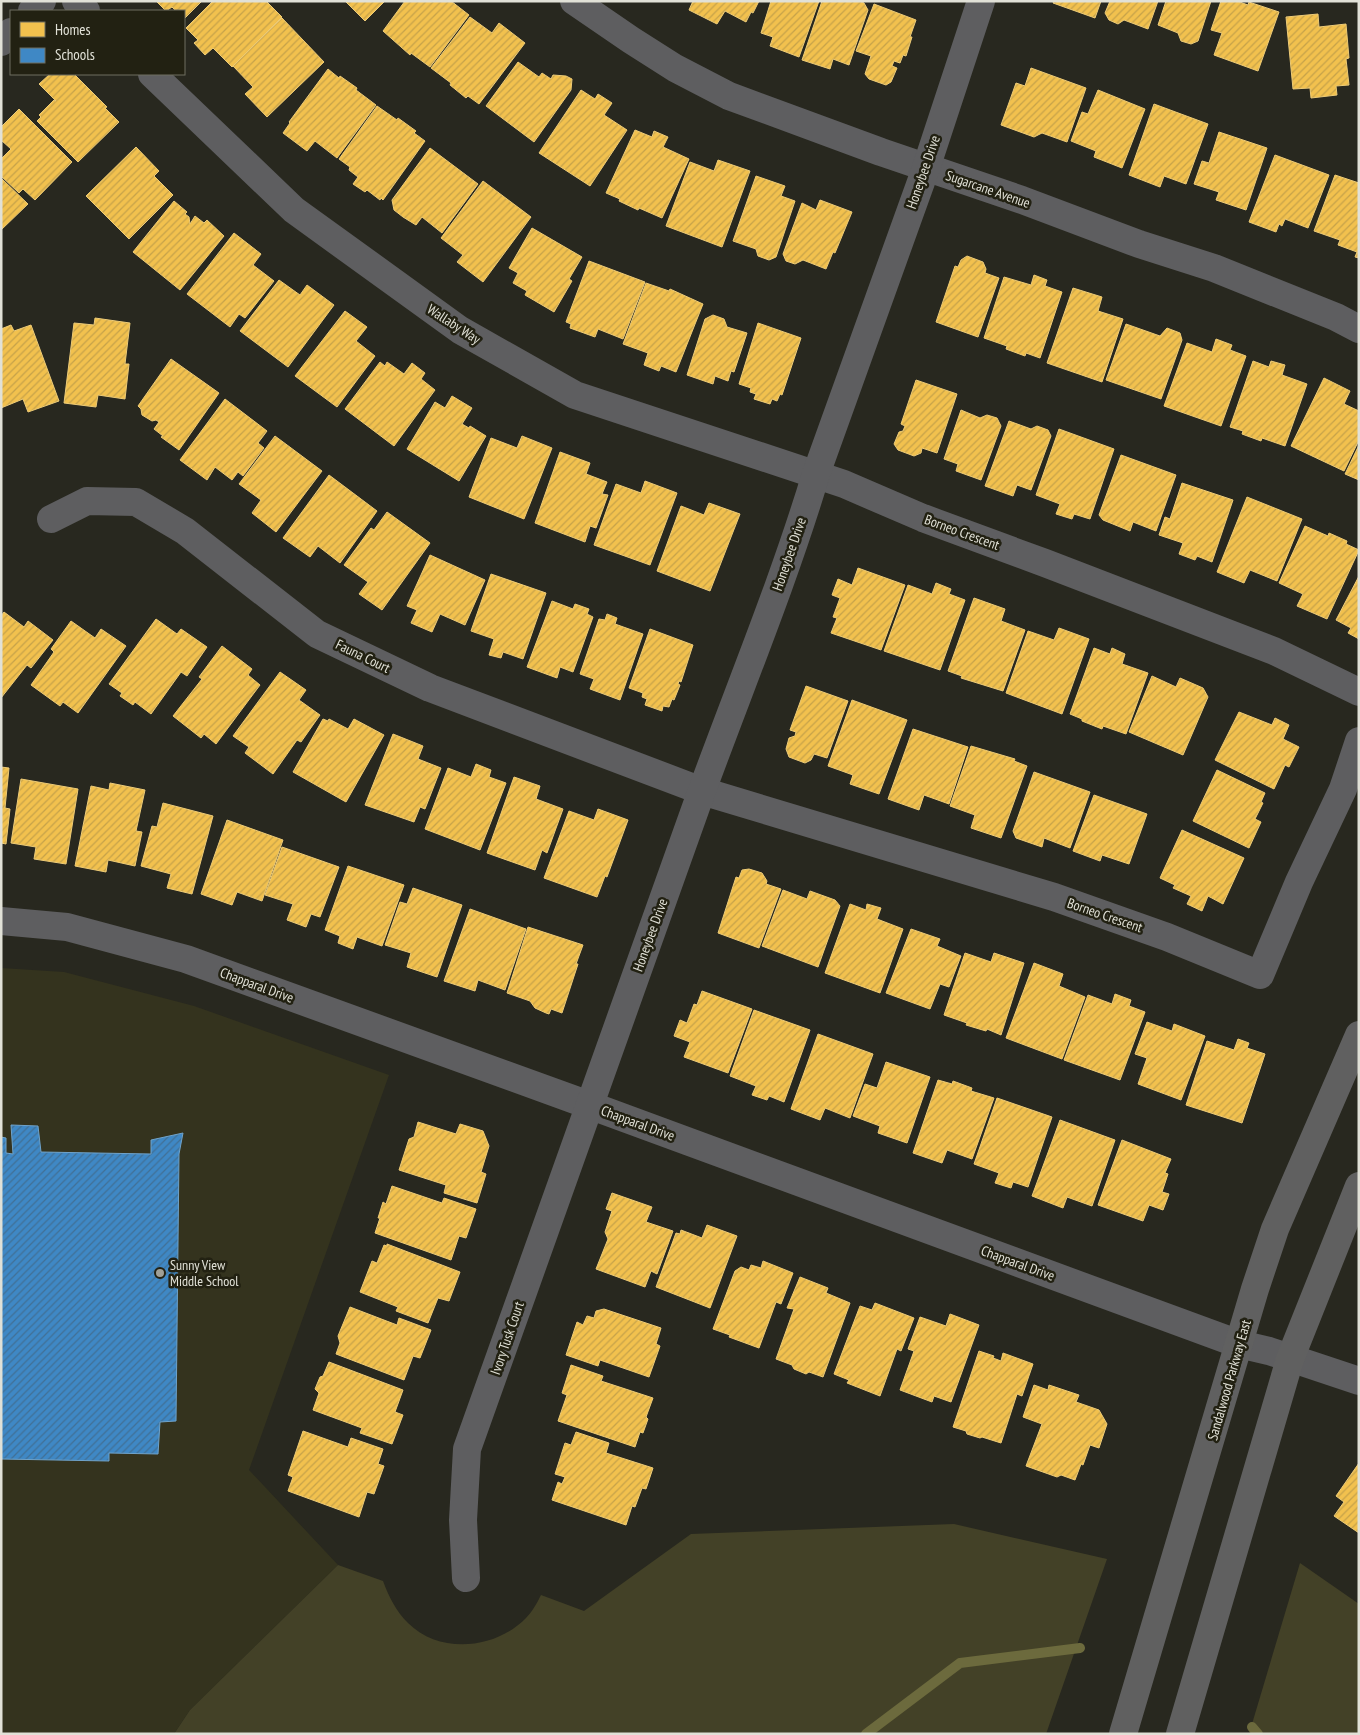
<svg xmlns="http://www.w3.org/2000/svg" width="1360" height="1735" font-family="'PT Sans Narrow',sans-serif">
<defs>
<pattern id="homes-hatch" width="6" height="6" patternUnits="userSpaceOnUse" patternTransform="scale(1.25)"><rect width="6" height="6" fill="#f2c14e"/><path d="M-1 1l2-2M0 6l6-6M5 7l2-2" fill="none" stroke="#c6a24a"/></pattern>
<pattern id="schools-hatch" width="6" height="6" patternUnits="userSpaceOnUse" patternTransform="scale(1.25)"><rect width="6" height="6" fill="#3f88c5"/><path d="M-1 1l2-2M0 6l6-6M5 7l2-2" fill="none" stroke="#417096"/></pattern>
</defs>
<rect width="100%" height="100%" fill="#28281f"/>
<!-- built -->
<polygon fill="#34331e" points="1,968 64,972 194,1006 389,1075 249,1470 338,1565 190,1710 174,1734 1,1734"/>
<!-- green -->
<g fill="#434127">
<path d="M954 1524 1107 1559 1046 1734H174L190 1710 338 1565 383 1581C389 1597 396 1611 408 1623 440 1655 496 1649 526 1618 532 1612 537 1603 541 1595L584 1611 691 1534Z"/>
<polygon points="1300,1563 1359,1604 1359,1734 1249,1734"/>
</g>
<!-- homes -->
<g fill="url(#homes-hatch)" stroke="#edcb77">
<polygon points="156,1 202,1 184,19 184,11 176,11 172,7 166,11"/>
<polygon points="213,1 266,1 282,17 232,67 213,48 205,55 194,43 198,40 186,28"/>
<polygon points="345,1 385,1 365,21"/>
<polygon points="405,1 451,1 469,15 430,67 411,53 410,55 383,31"/>
<polygon points="693,1 759,1 753,13 751,12 746,22 725,11 717,24 689,10"/>
<polygon points="771,1 819,1 799,57 770,46 773,37 761,33"/>
<polygon points="822,1 860,1 864,3 868,10 849,65 833,59 830,69 802,60"/>
<polygon points="1054,1 1101,1 1095,18 1053,3"/>
<polygon points="1110,1 1158,1 1148,29 1124,20 1118,24 1109,20 1105,13"/>
<polygon points="1166,1 1211,1 1198,41 1191,44 1181,41 1178,33 1158,25"/>
<polygon points="1221,1 1237,1 1248,5 1249,2 1279,12 1258,71 1214,55 1222,33 1211,30"/>
<polygon points="874,4 916,20 910,37 912,37 906,56 903,55 900,63 894,61 892,66 897,68 891,82 886,85 869,79 865,74 871,56 856,51"/>
<polygon points="1318,14 1319,27 1346,24 1349,58 1346,59 1349,85 1336,86 1337,95 1311,98 1310,88 1293,89 1286,17"/>
<polygon points="470,17 492,33 499,23 525,43 479,104 468,96 466,98 450,85 451,83 431,68"/>
<polygon points="282,18 324,62 267,117 245,94 253,87 233,66"/>
<polygon points="518,62 539,77 542,73 551,79 553,75 566,76 572,79 571,90 534,142 486,106"/>
<polygon points="1031,68 1086,88 1067,142 1042,133 1034,137 1001,125 1016,83 1025,86"/>
<polygon points="328,69 339,78 340,76 357,88 356,90 376,105 337,158 315,141 307,151 283,133 290,123 289,122"/>
<polygon points="50,74 74,74 107,107 105,108 119,122 78,162 37,121 41,117 39,115 54,100 56,101 39,84"/>
<polygon points="581,90 595,99 598,94 612,103 604,115 627,130 590,186 539,153"/>
<polygon points="1098,90 1145,109 1122,168 1094,157 1096,151 1071,141 1082,112 1088,114"/>
<polygon points="1154,104 1208,124 1186,184 1164,176 1160,187 1129,175"/>
<polygon points="377,106 397,120 398,118 416,131 414,133 425,141 383,200 381,198 380,200 367,190 365,192 353,184 358,177 349,170 350,167 339,159"/>
<polygon points="19,109 72,162 35,200 23,189 19,193 1,176 1,159 11,149 1,140 1,127"/>
<polygon points="635,130 652,137 654,131 668,137 663,147 689,159 662,218 639,208 638,210 619,201 620,199 606,193"/>
<polygon points="1219,132 1267,148 1246,210 1216,200 1219,192 1194,184 1202,161 1209,163"/>
<polygon points="136,147 159,171 154,176 173,195 129,239 86,196"/>
<polygon points="430,148 478,184 442,233 422,217 416,225 403,217 394,210 392,200"/>
<polygon points="1275,155 1329,175 1308,228 1285,219 1282,226 1279,224 1276,232 1249,222"/>
<polygon points="718,160 750,171 722,247 666,226 690,162 714,171"/>
<polygon points="1335,175 1359,183 1359,258 1355,257 1357,252 1338,245 1340,240 1314,231"/>
<polygon points="756,176 785,186 781,196 795,201 776,257 769,260 758,256 756,249 733,241"/>
<polygon points="1,178 28,204 1,230"/>
<polygon points="483,181 531,217 483,282 457,262 463,255 441,238"/>
<polygon points="820,200 852,212 835,253 833,252 826,269 803,260 795,264 786,261 783,254 802,203 816,210"/>
<polygon points="174,201 187,212 185,214 189,217 190,224 195,216 204,223 207,220 224,236 180,290 133,252"/>
<polygon points="532,228 582,257 569,279 572,281 554,312 525,295 527,291 513,283 518,273 509,268"/>
<polygon points="234,233 261,254 253,265 274,281 245,318 239,314 230,327 187,294"/>
<polygon points="967,256 983,262 986,269 985,273 999,278 978,337 936,322 955,266 958,267 961,260"/>
<polygon points="589,261 645,282 623,339 598,329 595,337 570,328 571,324 566,322"/>
<polygon points="1034,275 1047,280 1045,286 1062,292 1040,358 1026,353 1025,356 1006,349 1007,346 984,338 1004,277 1031,285"/>
<polygon points="279,280 300,295 307,285 334,305 288,367 240,331"/>
<polygon points="646,283 669,291 670,289 703,304 676,372 661,366 659,371 644,365 648,353 623,344"/>
<polygon points="1073,288 1102,297 1098,311 1123,319 1102,382 1047,363"/>
<polygon points="345,311 367,327 356,341 375,356 337,407 295,376"/>
<polygon points="713,315 724,319 727,327 747,333 734,372 731,371 728,381 715,376 713,384 687,375 705,319"/>
<polygon points="95,318 130,323 125,364 129,364 125,399 98,395 96,407 64,403 74,323 94,325"/>
<polygon points="758,323 801,338 782,395 780,394 777,401 772,399 770,404 754,399 756,394 750,392 751,388 739,384"/>
<polygon points="1126,324 1160,336 1167,328 1180,333 1182,340 1161,399 1106,380"/>
<polygon points="11,325 14,331 31,325 59,401 28,412 23,399 1,408 1,329"/>
<polygon points="1216,339 1232,345 1230,350 1246,356 1221,426 1164,406 1187,343 1212,352"/>
<polygon points="171,359 219,393 179,450 161,437 163,436 154,429 159,422 156,420 152,421 142,415 141,409 138,406"/>
<polygon points="1253,361 1269,367 1271,361 1285,365 1282,375 1307,384 1285,446 1262,438 1261,441 1242,434 1243,431 1230,427"/>
<polygon points="380,362 385,366 387,362 404,374 412,363 425,373 421,379 435,390 394,446 345,409"/>
<polygon points="1324,378 1350,391 1344,404 1359,411 1359,440 1344,471 1291,446"/>
<polygon points="916,380 957,394 937,453 922,448 921,453 914,456 898,450 894,444 899,432 903,431 905,426 901,424"/>
<polygon points="452,396 472,408 462,424 469,428 470,426 486,436 459,481 407,449 435,402 445,408"/>
<polygon points="225,399 267,431 258,443 264,448 243,476 238,472 232,480 215,467 207,480 180,460"/>
<polygon points="961,410 980,418 987,415 997,418 1001,426 981,480 956,471 958,464 944,459"/>
<polygon points="1009,421 1031,429 1037,426 1048,430 1051,436 1031,490 1017,485 1013,496 985,486"/>
<polygon points="1059,429 1114,449 1090,519 1074,514 1072,519 1056,514 1060,504 1036,495"/>
<polygon points="275,436 322,471 276,532 252,513 261,500 239,484"/>
<polygon points="522,436 552,448 524,519 469,497 491,438 517,448"/>
<polygon points="1359,445 1359,480 1345,474"/>
<polygon points="560,452 590,463 586,474 607,482 602,494 608,495 596,528 590,526 585,542 535,523"/>
<polygon points="1121,455 1176,475 1156,531 1133,522 1130,531 1103,520 1099,515"/>
<polygon points="329,475 377,511 340,563 318,546 310,557 283,538"/>
<polygon points="645,481 677,493 650,565 594,545 616,484 641,493"/>
<polygon points="1182,483 1233,500 1212,562 1197,556 1195,560 1179,554 1183,543 1159,535 1165,517 1170,519"/>
<polygon points="1247,497 1302,519 1277,581 1250,570 1244,583 1217,572"/>
<polygon points="709,503 740,514 710,591 657,571 681,506 704,515"/>
<polygon points="387,512 430,543 382,610 359,594 368,582 344,565 371,528 374,530"/>
<polygon points="1305,526 1328,536 1329,533 1347,541 1346,544 1359,550 1327,619 1297,606 1303,594 1279,583"/>
<polygon points="430,555 485,580 465,625 440,614 432,632 411,623 417,610 407,606"/>
<polygon points="858,568 905,585 881,650 831,633 837,618 833,617 840,598 832,595 838,579 852,585"/>
<polygon points="491,574 546,593 523,659 503,652 501,658 489,655 494,639 471,631"/>
<polygon points="1359,576 1359,639 1348,633 1351,628 1336,620"/>
<polygon points="936,583 951,589 949,594 965,600 940,670 884,651 908,585 932,594"/>
<polygon points="974,598 1005,609 1001,621 1025,630 1003,691 961,678 962,676 948,671"/>
<polygon points="552,601 573,609 575,604 589,609 587,614 593,617 573,672 560,667 557,678 527,667"/>
<polygon points="4,612 24,627 28,621 53,640 31,668 27,665 1,698 1,616"/>
<polygon points="607,614 617,618 615,624 643,634 620,700 590,689 594,679 580,674 599,619 605,620"/>
<polygon points="156,619 177,634 181,629 207,647 187,676 181,672 151,714 135,702 133,705 120,696 122,693 109,684"/>
<polygon points="71,621 95,638 101,629 126,646 78,713 63,702 60,706 31,685 54,652 51,649"/>
<polygon points="1059,628 1089,639 1062,714 1006,693 1028,631 1054,640"/>
<polygon points="650,629 693,645 681,682 679,681 678,684 680,685 674,700 672,699 669,707 663,706 662,711 645,705 647,699 642,697 643,693 629,688"/>
<polygon points="222,646 252,669 248,675 260,685 216,744 204,734 201,738 173,716 202,679 199,677"/>
<polygon points="1094,648 1110,654 1112,648 1125,654 1122,664 1148,673 1126,734 1103,726 1102,729 1082,721 1082,719 1070,714"/>
<polygon points="280,672 306,690 299,700 320,715 301,742 297,740 273,774 245,753 249,747 233,736"/>
<polygon points="1152,676 1176,687 1180,678 1203,688 1208,697 1183,755 1129,732"/>
<polygon points="806,686 848,701 827,758 814,754 811,760 805,763 789,757 786,749 789,738 795,736 796,732 790,730"/>
<polygon points="852,700 907,720 879,794 850,784 853,775 828,766"/>
<polygon points="1239,712 1272,725 1275,718 1289,725 1283,739 1299,747 1289,767 1285,765 1274,789 1215,760"/>
<polygon points="323,719 328,721 329,719 348,729 354,719 384,735 346,802 293,772"/>
<polygon points="913,729 968,747 949,804 924,795 919,810 888,799"/>
<polygon points="393,734 423,746 418,759 441,768 425,809 420,807 414,822 365,805"/>
<polygon points="971,746 1015,759 1014,761 1027,766 1001,838 971,828 975,815 950,806"/>
<polygon points="476,764 491,770 489,777 506,783 480,850 425,829 448,768 471,777"/>
<polygon points="1,767 9,768 5,808 10,809 6,844 1,843"/>
<polygon points="1217,770 1265,793 1261,802 1263,803 1255,819 1261,822 1249,848 1193,821"/>
<polygon points="1034,772 1090,792 1070,848 1044,838 1042,847 1016,838 1013,831"/>
<polygon points="514,777 540,786 536,799 563,809 547,853 542,850 535,870 487,853"/>
<polygon points="21,779 78,789 66,864 34,859 36,847 11,843"/>
<polygon points="110,783 145,790 136,831 142,832 135,866 108,860 106,872 75,866 91,786 109,790"/>
<polygon points="1094,795 1147,814 1129,864 1102,855 1100,861 1073,851"/>
<polygon points="163,803 213,816 192,894 167,888 171,874 141,866 152,826 157,827"/>
<polygon points="598,809 628,820 607,877 605,876 597,897 544,878 569,811 594,820"/>
<polygon points="227,820 283,840 262,901 237,892 232,905 201,894"/>
<polygon points="1182,830 1244,858 1223,904 1208,896 1202,911 1187,904 1191,896 1173,888 1175,885 1160,878"/>
<polygon points="282,847 339,867 320,917 311,914 306,927 287,920 293,904 265,895"/>
<polygon points="348,866 404,885 382,946 357,937 353,949 338,943 340,936 325,930"/>
<polygon points="749,869 762,873 767,881 766,884 781,889 759,948 718,933 736,877 739,878 742,870"/>
<polygon points="413,888 462,905 437,977 407,967 411,953 385,945 400,902 407,904"/>
<polygon points="783,890 807,899 810,891 835,900 840,906 818,967 762,946"/>
<polygon points="850,904 866,910 867,904 881,908 877,919 903,929 880,993 825,973"/>
<polygon points="470,909 526,929 505,990 478,980 475,991 444,981"/>
<polygon points="528,927 583,945 576,964 578,964 562,1013 551,1009 549,1014 546,1013 535,1008 530,1001 507,993"/>
<polygon points="911,929 940,939 937,946 961,956 949,987 940,984 930,1009 886,993"/>
<polygon points="965,953 991,962 994,953 1024,963 1001,1035 987,1029 986,1031 966,1025 967,1023 944,1015"/>
<polygon points="1034,963 1063,974 1059,986 1085,997 1062,1059 1006,1038"/>
<polygon points="702,991 752,1009 728,1073 684,1057 690,1042 674,1036 680,1020 687,1023 694,1004 697,1005"/>
<polygon points="1115,994 1131,1000 1129,1006 1145,1012 1120,1080 1064,1060 1088,995 1112,1004"/>
<polygon points="754,1010 810,1030 784,1102 769,1096 767,1100 752,1095 756,1086 730,1076"/>
<polygon points="1147,1022 1172,1031 1174,1024 1205,1036 1181,1100 1138,1084 1147,1058 1135,1054"/>
<polygon points="818,1034 873,1054 850,1118 825,1108 820,1120 791,1109"/>
<polygon points="1238,1039 1249,1043 1247,1048 1265,1054 1242,1123 1186,1105 1207,1041 1234,1050"/>
<polygon points="886,1062 930,1077 907,1143 878,1133 880,1126 853,1116 865,1084 877,1088"/>
<polygon points="938,1080 952,1084 953,1081 972,1088 971,1091 994,1098 972,1159 947,1150 942,1163 913,1153"/>
<polygon points="997,1098 1052,1117 1028,1187 1013,1182 1011,1188 995,1183 999,1173 974,1164"/>
<polygon points="1060,1120 1115,1140 1092,1206 1067,1197 1063,1208 1032,1196"/>
<polygon points="418,1122 456,1134 460,1124 483,1131 489,1146 481,1172 486,1174 477,1203 444,1193 446,1185 399,1170 409,1139 414,1137"/>
<polygon points="1122,1140 1171,1159 1165,1173 1168,1174 1162,1192 1169,1194 1163,1210 1149,1205 1143,1221 1098,1205"/>
<polygon points="392,1186 442,1203 444,1198 476,1209 466,1238 459,1236 451,1260 375,1233 380,1218 378,1218 383,1202 386,1204"/>
<polygon points="612,1193 652,1207 646,1222 673,1231 657,1274 651,1271 645,1287 596,1269 608,1239 605,1232 612,1211 606,1209"/>
<polygon points="707,1225 737,1236 710,1308 656,1287 676,1233 680,1234 681,1230 702,1238"/>
<polygon points="387,1244 460,1272 449,1301 438,1298 428,1323 396,1311 398,1307 360,1292 372,1261 377,1263 384,1245 387,1246"/>
<polygon points="763,1261 793,1273 781,1304 776,1302 759,1348 729,1337 730,1335 713,1329 735,1271 741,1267 749,1270 751,1265 761,1268"/>
<polygon points="800,1277 828,1288 826,1293 850,1303 823,1377 809,1372 806,1374 794,1369 792,1365 776,1359 794,1309 787,1308"/>
<polygon points="875,1303 914,1318 901,1351 897,1349 880,1396 847,1383 849,1380 834,1374 860,1306 872,1310"/>
<polygon points="350,1307 397,1325 399,1318 431,1330 420,1358 413,1356 404,1380 336,1354 340,1343 338,1336"/>
<polygon points="604,1309 661,1328 656,1344 660,1346 649,1377 600,1360 598,1366 566,1355 577,1322 583,1325 587,1316 594,1318 596,1311"/>
<polygon points="950,1314 979,1325 951,1402 934,1396 932,1402 900,1390 914,1351 908,1349 920,1317 946,1326"/>
<polygon points="979,1351 994,1356 993,1358 1001,1361 1003,1353 1033,1364 1022,1396 1017,1394 1001,1443 982,1437 980,1438 967,1434 966,1431 953,1427"/>
<polygon points="329,1362 403,1390 395,1412 403,1415 392,1444 360,1433 362,1428 313,1410 319,1393 315,1389 320,1377 323,1376"/>
<polygon points="571,1365 603,1376 601,1381 653,1398 646,1417 648,1419 643,1433 640,1432 635,1447 558,1421 567,1395 562,1393"/>
<polygon points="1034,1385 1048,1390 1049,1385 1079,1395 1076,1402 1099,1410 1107,1424 1099,1448 1090,1445 1083,1465 1081,1464 1075,1480 1061,1475 1057,1477 1026,1466 1042,1424 1023,1417"/>
<polygon points="303,1431 348,1447 351,1438 383,1449 378,1464 384,1466 374,1494 367,1492 359,1517 288,1491 293,1477 288,1475"/>
<polygon points="576,1432 609,1443 606,1453 653,1468 646,1489 642,1488 635,1507 632,1506 626,1525 552,1500 558,1482 562,1484 565,1477 555,1474 565,1443 571,1445"/>
<polygon points="1359,1463 1359,1533 1334,1516 1344,1502 1336,1496"/>
</g>
<!-- schools -->
<polygon fill="url(#schools-hatch)" stroke="#70a3ca" points="11,1125 38,1126 41,1152 151,1154 151,1140 183,1133 179,1154 176,1421 160,1422 158,1454 109,1453 109,1461 1,1459 1,1137 6,1138 6,1153 13,1154"/>
<g fill="none" stroke-linecap="round" stroke-linejoin="round">
<!-- stream -->
<g stroke="#6c6a3d" stroke-width="10">
<polyline points="1252,1727 1258,1734"/>
<polyline points="866,1734 960,1663 1080,1648"/>
</g>
<!-- minor -->
<g stroke="#5e5e60" stroke-width="28">
<polyline points="76,1 86,11"/>
<polyline points="574,1 631,40 675,68 729,96 881,152 1022,200 1139,244 1214,268 1336,317 1359,329"/>
<polyline points="32,11 42,1"/>
<polyline points="1,42 11,32"/>
<polyline points="152,74 294,210 460,330 575,395 844,484 923,518 1045,563 1274,651 1359,692"/>
<polyline points="51,519 87,501 136,502 185,531 317,634 430,688 702,791 1054,897 1167,937 1260,975 1299,882 1343,789 1359,741"/>
<polyline points="1,921 67,927 186,959 589,1105 1239,1344 1269,1351 1359,1381"/>
<path d="M466 1578 463 1520 467 1449C543 1235 619 1021 696 807 736 696 782 587 816 474L926 168 981 1"/>
</g>
<!-- secondary -->
<g stroke="#606060" stroke-width="28">
<polyline points="1123,1734 1255,1289 1275,1229 1359,1035"/>
<polyline points="1180,1734 1290,1359 1359,1186"/>
</g>
</g>
<!-- markers -->
<circle fill="#a0a097" stroke="#222112" stroke-width="2" cx="160" cy="1273" r="5"/>
<g text-anchor="middle" stroke-width="5" stroke-linejoin="round" paint-order="stroke">
<!-- street labels -->
<g font-size="14" fill="#e1e1d7" stroke="#222112">
<text transform="translate(923 172) rotate(-71)" y="5">Honeybee Drive</text>
<text transform="translate(988 189) rotate(19)" y="5">Sugarcane Avenue</text>
<text transform="translate(454 324) rotate(33)" y="5">Wallaby Way</text>
<text transform="translate(962 532) rotate(20)" y="5">Borneo Crescent</text>
<text transform="translate(789 554) rotate(-71)" y="5">Honeybee Drive</text>
<text transform="translate(363 656) rotate(26)" y="5">Fauna Court</text>
<text transform="translate(1105 915) rotate(19)" y="5">Borneo Crescent</text>
<text transform="translate(650 935) rotate(-70)" y="5">Honeybee Drive</text>
<text transform="translate(257 985) rotate(20)" y="5">Chapparal Drive</text>
<text transform="translate(638 1123) rotate(20)" y="5">Chapparal Drive</text>
<text transform="translate(1018 1263) rotate(20)" y="5">Chapparal Drive</text>
<text transform="translate(507 1338) rotate(-71)" y="5">Ivory Tusk Court</text>
<text transform="translate(1229 1380) rotate(-74)" y="5">Sandalwood Parkway East</text>
</g>
<!-- poi labels -->
<g font-size="14" fill="#e1e1d7" stroke="#222112" text-anchor="start">
<text x="170" y="1270">Sunny View<tspan x="170" dy="16">Middle School</tspan></text>
</g>
</g>
<!-- border -->
<rect width="1360" height="1735" fill="none" stroke="#e1e1d7" stroke-width="5"/>
<!-- legend -->
<rect x="10" y="10" width="175" height="65" fill="#222112" stroke="#6e6e61"/>
<rect x="20" y="22" width="25" height="15" fill="#f2c14e" stroke="#6e6e61"/>
<text x="55" y="35" font-size="15" fill="#e1e1d7">Homes</text>
<rect x="20" y="48" width="25" height="15" fill="#3f88c5" stroke="#6e6e61"/>
<text x="55" y="60" font-size="15" fill="#e1e1d7">Schools</text>
</svg>
